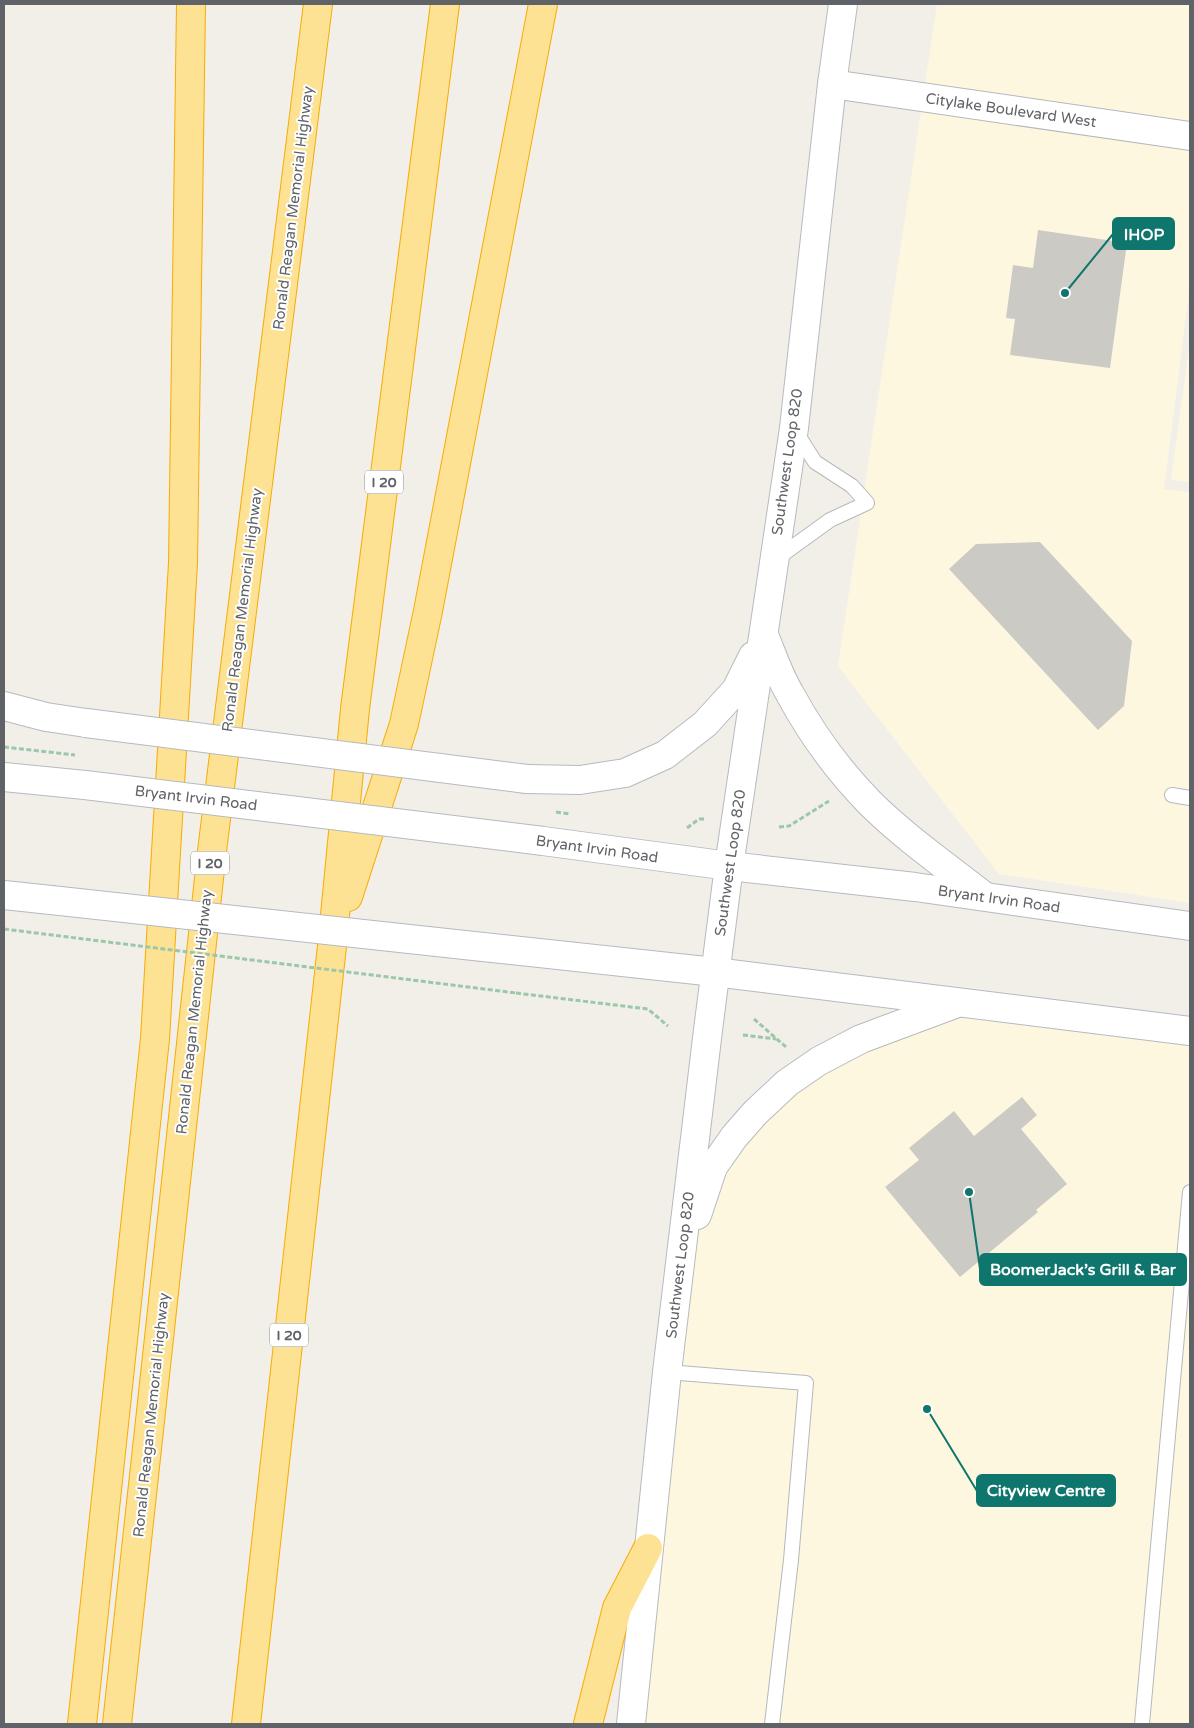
<svg xmlns="http://www.w3.org/2000/svg" width="1194" height="1728" font-family="'Varela Round',sans-serif">
<rect width="100%" height="100%" fill="#f1efe8"/>
<!-- commercial -->
<g fill="#fef7e0">
<polygon points="937,4 1190,4 1190,284 1164,489 1190,492 1190,903 999,874 838,666"/>
<polygon points="1190,340 1190,482 1171,480"/>
<polygon points="960,1003 1190,1031 1190,1724 631,1724 678,1271 713,1167 787,1083"/>
</g>
<!-- building -->
<g fill="#cccac5">
<polygon points="1038,230 1127,243 1110,368 1010,355 1015,319 1006,318 1013,265 1033,268"/>
<polygon points="1040,542 1132,641 1124,706 1098,730 949,569 976,544"/>
<polygon points="1022,1097 1037,1115 1021,1129 1067,1184 1036,1210 1038,1212 960,1277 885,1187 919,1160 909,1148 954,1111 974,1136"/>
</g>
<g fill="none" stroke-linecap="round" stroke-linejoin="round">
<defs>
<g id="service">
<polyline points="776,559 830,520 867,503 852,486 815,462 796,432"/>
<polyline points="1172,795 1190,798"/>
<polyline points="667,1372 806,1383 791,1560 772,1724"/>
<polyline points="1142,1724 1190,1192"/>
</g>
<polyline id="minor" points="832,84 1190,136"/>
<g id="secondary">
<path d="M764 635C772 654 779 676 790 694 811 733 838 770 869 802 904 837 946 866 984 896"/>
<polyline points="4,706 46,717 86,723"/>
<polyline points="4,777 85,785"/>
<polyline points="527,779 580,780 625,773 665,755 705,724 736,690 753,656"/>
<polyline points="543,841 729,866 915,887 1190,926"/>
<polyline points="4,895 51,900"/>
<polyline points="483,947 715,972 1190,1031"/>
<polyline points="697,1215 713,1167 734,1137 755,1113 787,1083 819,1061 861,1039 955,1004"/>
<polyline points="631,1724 667,1372 708,1030 729,866 794,428 832,84 843,4"/>
</g>
<g id="motorway">
<polyline points="348,897 404,724 428,611 543,4"/>
<polyline points="82,1724 155,1039 183,563 191,4"/>
<polyline points="117,1724 212,851 318,4"/>
<polyline points="246,1724 332,946 355,709 445,4"/>
<polyline points="588,1724 617,1608 648,1548"/>
</g>
</defs>
<!-- service casing -->
<use href="#service" stroke="#b5b8bc" stroke-width="16"/>
<!-- minor casing -->
<use href="#minor" stroke="#b5b8bc" stroke-width="30"/>
<!-- secondary casing -->
<use href="#secondary" stroke="#b6babf" stroke-width="30"/>
<!-- motorway casing -->
<use href="#motorway" stroke="#f9ab00" stroke-width="30"/>
<!-- path -->
<g stroke="#9cc7a9" stroke-width="3" stroke-dasharray="5 2.5" stroke-linecap="butt">
<polyline points="779,827 789,826 829,801"/>
<polyline points="687,828 699,819 705,819"/>
<polyline points="516,993 648,1009 668,1026"/>
<polyline points="754,1019 786,1047"/>
<polyline points="743,1035 776,1039"/>
</g>
<!-- service -->
<use href="#service" stroke="#fff" stroke-width="14"/>
<!-- minor -->
<use href="#minor" stroke="#fff" stroke-width="28"/>
<!-- secondary -->
<use href="#secondary" stroke="#fff" stroke-width="28"/>
<!-- motorway -->
<use href="#motorway" stroke="#fde293" stroke-width="28"/>
<defs>
<g id="secondary-bridge">
<polyline points="86,723 527,779"/>
<polyline points="85,785 543,841"/>
<polyline points="51,900 483,947"/>
</g>
</defs>
<!-- secondary-bridge casing -->
<use href="#secondary-bridge" stroke="#b6babf" stroke-width="30" stroke-linecap="butt"/>
<!-- path-bridge -->
<g stroke="#9cc7a9" stroke-width="3" stroke-dasharray="5 2.5" stroke-linecap="butt">
<polyline points="4,747 75,755"/>
<polyline points="556,812 570,814"/>
<polyline points="4,929 516,993"/>
</g>
<!-- secondary-bridge -->
<use href="#secondary-bridge" stroke="#fff" stroke-width="28"/>
</g>
<g text-anchor="middle" stroke-width="4" stroke-linejoin="round" paint-order="stroke">
<!-- shield labels -->
<g fill="#fff" stroke="#8f9295" stroke-width="1">
<rect x="365" y="470.5" width="38" height="23" rx="4"/>
<rect x="191" y="851.5" width="38" height="23" rx="4"/>
<rect x="270" y="1323.5" width="38" height="23" rx="4"/>
</g>
<g font-size="14" font-weight="bold" fill="#5f6368">
<text x="384" y="487">I 20</text>
<text x="210" y="868">I 20</text>
<text x="289" y="1340">I 20</text>
</g>
<!-- street labels -->
<g font-size="15" fill="#5f6368" stroke="#fff">
<text transform="translate(1011 110) rotate(8)" y="5">Citylake Boulevard West</text>
<text transform="translate(293 208) rotate(-83)" y="5">Ronald Reagan Memorial Highway</text>
<text transform="translate(787 462) rotate(-82)" y="5">Southwest Loop 820</text>
<text transform="translate(242 610) rotate(-83)" y="5">Ronald Reagan Memorial Highway</text>
<text transform="translate(196 798) rotate(7)" y="5">Bryant Irvin Road</text>
<text transform="translate(597 849) rotate(8)" y="5">Bryant Irvin Road</text>
<text transform="translate(730 863) rotate(-82)" y="5">Southwest Loop 820</text>
<text transform="translate(999 899) rotate(8)" y="5">Bryant Irvin Road</text>
<text transform="translate(194 1012) rotate(-84)" y="5">Ronald Reagan Memorial Highway</text>
<text transform="translate(680 1265) rotate(-83)" y="5">Southwest Loop 820</text>
<text transform="translate(151 1415) rotate(-84)" y="5">Ronald Reagan Memorial Highway</text>
</g>
</g>
<!-- callouts -->
<path fill="none" stroke="#0f766e" stroke-width="2" d="M1065 293L1113 234M969 1192L980 1269M927 1409L977 1491"/>
<g fill="#0f766e" stroke="#fff" stroke-width="2">
<circle cx="1065" cy="293" r="5"/>
<circle cx="969" cy="1192" r="5"/>
<circle cx="927" cy="1409" r="5"/>
</g>
<g fill="#0f766e" stroke="#0f766e" stroke-width="2">
<rect x="1113" y="218" width="61" height="31" rx="5"/>
<rect x="980" y="1254" width="206" height="31" rx="5"/>
<rect x="977" y="1475" width="138" height="31" rx="5"/>
</g>
<g font-size="16" text-anchor="middle" font-weight="bold" fill="#fff">
<text x="1144" y="240">IHOP</text>
<text x="1083" y="1275">BoomerJack’s Grill &amp; Bar</text>
<text x="1046" y="1496">Cityview Centre</text>
</g>
<!-- border -->
<rect width="1194" height="1728" fill="none" stroke="#5f6368" stroke-width="10"/>
</svg>
